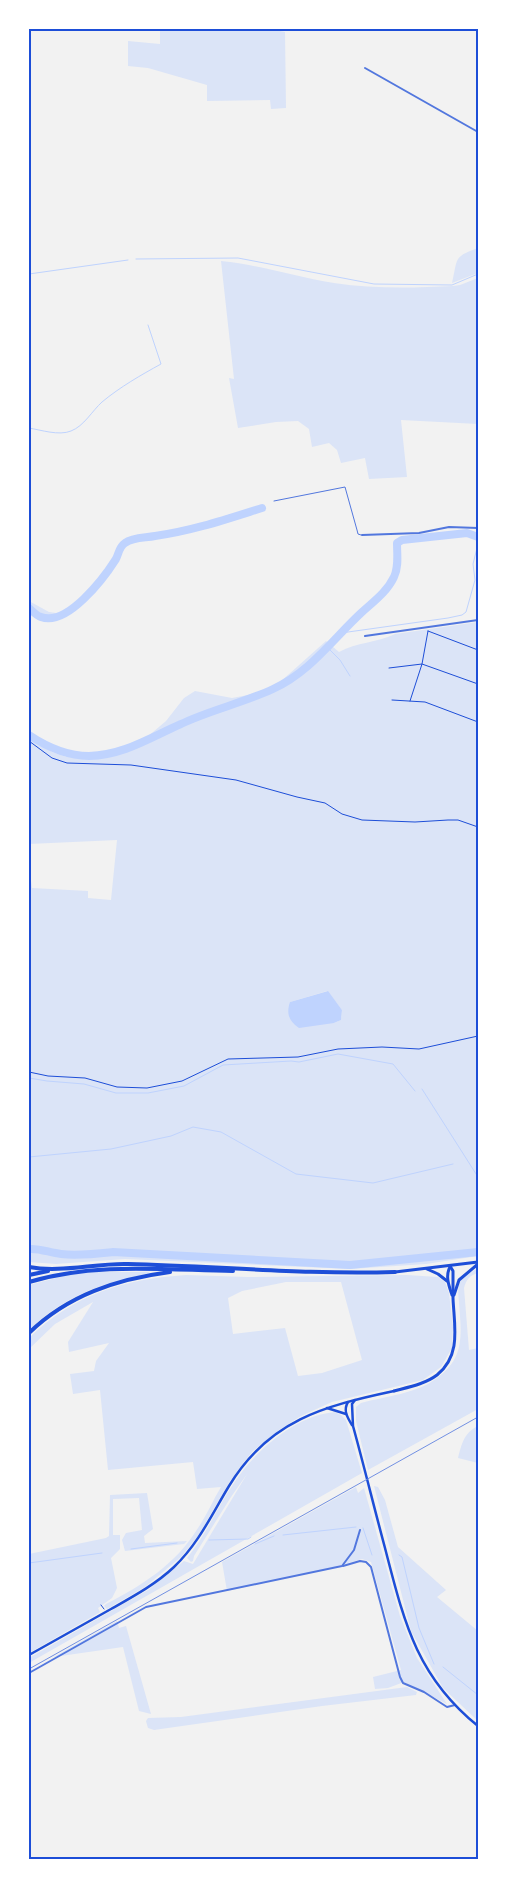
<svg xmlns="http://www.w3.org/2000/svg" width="507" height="1888" font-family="'Fira Sans Condensed',sans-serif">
<rect width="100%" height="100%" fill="#f2f2f2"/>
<!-- green -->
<g fill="#dbe4f7" fill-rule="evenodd">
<polygon points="160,29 269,29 285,32 286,108 271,109 270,100 207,101 207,85 148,68 128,66 128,41 160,44"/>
<path d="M478 248V273L452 283C458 258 453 257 478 248Z"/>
<path d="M221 261C261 265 295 277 334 283 374 289 413 288 453 286L460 285 478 278V424L401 420 407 477 369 479 365 458 341 463 337 450 329 443 312 447 309 429 298 421 276 422 238 428 229 378 234 379Z"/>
<polygon points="29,601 49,612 56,613 57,620 41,618 29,612"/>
<path d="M478 622V1256L426 1264 350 1269 125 1259 56 1264 29 1262V865L32 888 88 891V898L111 900 117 840 29 844V737L52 752 66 757 90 758 133 749 166 721 184 698 195 691 232 698 270 691 326 641 339 652C357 642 376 643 395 634ZM327 991 342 1010 341 1020 334 1023 290 1002Z"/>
<path d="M478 1269V1273C470 1275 466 1280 464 1288L469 1350 478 1348V1409L368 1470 356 1421V1407L361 1403C386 1396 416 1394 437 1378 466 1358 461 1332 459 1302 458 1294 457 1285 462 1279 466 1274 472 1271 478 1269Z"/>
<path d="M96 1272H150C141 1277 124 1278 113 1282 82 1291 52 1307 29 1330V1285L68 1275Z"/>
<path d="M186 1275 248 1277 407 1275 438 1277 445 1282 449 1293 453 1327 452 1348 441 1367 423 1380 332 1402 301 1416 279 1430 253 1451 244 1462 230 1481 198 1536 181 1557 145 1587 107 1609 104 1606 106 1604C143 1585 176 1564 198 1528 207 1515 213 1500 221 1487L197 1489 193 1462 108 1470 100 1390 73 1394 70 1374 94 1371 96 1361 109 1343 69 1352 68 1342 93 1302 55 1324 29 1349V1338C74 1294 125 1279 186 1275ZM286 1282H341L362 1360 322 1373 298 1376 285 1328 233 1334 228 1298 242 1291Z"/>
<path d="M335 1412 341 1415 346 1420 362 1473 29 1663V1658L148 1590 184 1561 193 1564 247 1474 231 1497 194 1556 193 1561 191 1562 187 1558C207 1534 218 1505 236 1480 257 1449 297 1415 335 1412Z"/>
<path d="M478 1426V1463L458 1458C462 1443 464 1433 478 1426Z"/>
<polygon points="374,1486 378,1487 385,1500 398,1547 446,1590 437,1597 478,1631 478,1721 443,1688 411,1631"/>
<polygon points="356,1487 358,1493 364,1488 400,1616 417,1658 447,1704 404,1682 388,1688 375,1689 373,1677 401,1670 371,1562 362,1559 334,1567 227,1591 222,1562"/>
<polygon points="147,1493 153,1529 144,1536 145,1543 187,1541 184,1544 125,1551 122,1540 126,1533 142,1530 139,1498 113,1499 113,1535 120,1535 120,1549 111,1558 117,1588 112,1598 98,1608 100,1612 97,1614 29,1653 29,1554 106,1538 109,1536 110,1495"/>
<polygon points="117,1621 119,1628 126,1626 151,1714 139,1711 123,1647 54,1657"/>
<polygon points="407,1687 417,1692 416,1695 322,1706 154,1730 148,1728 146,1721 148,1718 181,1717"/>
</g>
<!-- water -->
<path fill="#bfd3fe" d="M328 991 342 1010 341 1020 334 1023 299 1028C289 1021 286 1014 290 1002Z"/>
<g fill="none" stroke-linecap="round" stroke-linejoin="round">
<!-- stream -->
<g stroke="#bfd3fe" stroke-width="1">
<polyline points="136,259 238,258 374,284 452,285 478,274"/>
<polyline points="29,274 128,260"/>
<path d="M29 428C41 430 59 436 71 431 84 426 92 411 102 402 120 387 141 375 161 364L148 325"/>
<polyline points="341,633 448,618 462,615 466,612 475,580 473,564 478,544"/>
<polyline points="328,648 340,660 350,676"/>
<polyline points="29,1078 47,1081 84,1084 116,1093 148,1093 184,1086 223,1065 291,1061 299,1062 338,1054 393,1064 415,1091"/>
<polyline points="422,1089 478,1177"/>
<polyline points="29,1157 111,1149 171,1136 193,1127 221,1132 296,1174 373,1183 453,1164"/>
<polyline points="363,1528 372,1555"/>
<polyline points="283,1535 356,1527"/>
<polyline points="209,1540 248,1539 251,1537"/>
<polyline points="255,1544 274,1536"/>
<polyline points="131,1549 177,1543"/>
<polyline points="399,1555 402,1557 419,1628 434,1664"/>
<polyline points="29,1563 102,1553"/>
<polyline points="443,1667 478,1695"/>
</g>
<!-- river -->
<g stroke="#bfd3fe" stroke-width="8">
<path d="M29 608C32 611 37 616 41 617 67 627 104 578 116 559 119 553 119 547 125 543 133 537 145 538 155 536 192 531 227 519 262 508"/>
<path d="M29 735C47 747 66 756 89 756 124 755 149 738 181 724 210 710 243 703 273 689 310 672 332 640 361 613 373 602 387 592 394 577 399 567 397 554 397 543L402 540 467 533 478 537"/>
<path d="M29 1249C40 1248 50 1253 61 1254 78 1256 95 1254 113 1252L350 1265 478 1252"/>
</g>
<!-- path -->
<g stroke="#1d4ed8" stroke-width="1">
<polyline points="428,631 478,650"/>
<polyline points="389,668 422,664 478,684"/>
<polyline points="392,700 425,702 478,722"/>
<polyline points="410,701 422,664 428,631"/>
<polyline points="29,741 52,758 67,763 131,765 236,780 297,797 325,803 342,814 362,820 415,822 448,820 458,820 478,827"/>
<polyline points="29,1072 48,1076 85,1078 117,1087 147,1088 182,1081 228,1059 298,1057 338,1049 382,1047 419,1049 478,1036"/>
<polyline points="101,1605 104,1609"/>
</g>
<!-- service -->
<polyline stroke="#5277de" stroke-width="1" points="274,501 345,487 357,530 358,534 361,535"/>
<!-- minor -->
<g stroke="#5277de" stroke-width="2">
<polyline points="365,68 478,132"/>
<polyline points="362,535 419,533 449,527 478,528"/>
<polyline points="365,636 478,620"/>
<polyline points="343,1566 360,1561 366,1562 371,1567 400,1677 403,1683 424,1692 447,1707 455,1705"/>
<polyline points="29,1673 146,1607 342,1566 354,1550 360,1530"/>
</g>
<!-- secondary -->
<g stroke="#1d4ed8" stroke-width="2.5">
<path d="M355 1400 352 1404 353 1426C364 1466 374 1507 385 1548 404 1621 416 1676 478 1726"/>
<path d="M348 1402C343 1410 347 1417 352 1425"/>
<polyline points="327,1408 346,1414"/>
<path d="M29 1655C56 1640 84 1624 111 1609 134 1596 156 1584 174 1567 199 1543 212 1514 229 1486 269 1420 324 1406 394 1391"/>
</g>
<!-- primary -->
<g stroke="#1d4ed8" stroke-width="3">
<path d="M450 1267C445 1276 449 1286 452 1295"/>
<polyline points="427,1269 438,1274 447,1281"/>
<polyline points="395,1272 478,1262"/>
<polyline points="454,1295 459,1280 478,1264"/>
<path d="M394 1391C409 1387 425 1384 437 1375 462 1355 454 1325 453 1298 453 1289 453 1280 453 1271L450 1266"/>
</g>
<!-- motorway -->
<g stroke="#1d4ed8" stroke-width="4">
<path d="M29 1267C61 1273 95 1263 128 1264 217 1266 306 1275 395 1272"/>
<polyline points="29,1275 48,1271"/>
<path d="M29 1282C95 1262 165 1270 233 1271"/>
<path d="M29 1333C68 1295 117 1279 170 1272"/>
</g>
<!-- rail -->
<polyline stroke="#7290e2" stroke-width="1" points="29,1669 478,1417"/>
</g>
<!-- border -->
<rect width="507" height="1888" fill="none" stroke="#ffffff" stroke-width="60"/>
<rect x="30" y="30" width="447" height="1828" fill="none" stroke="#1d4ed8" stroke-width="2"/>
</svg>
